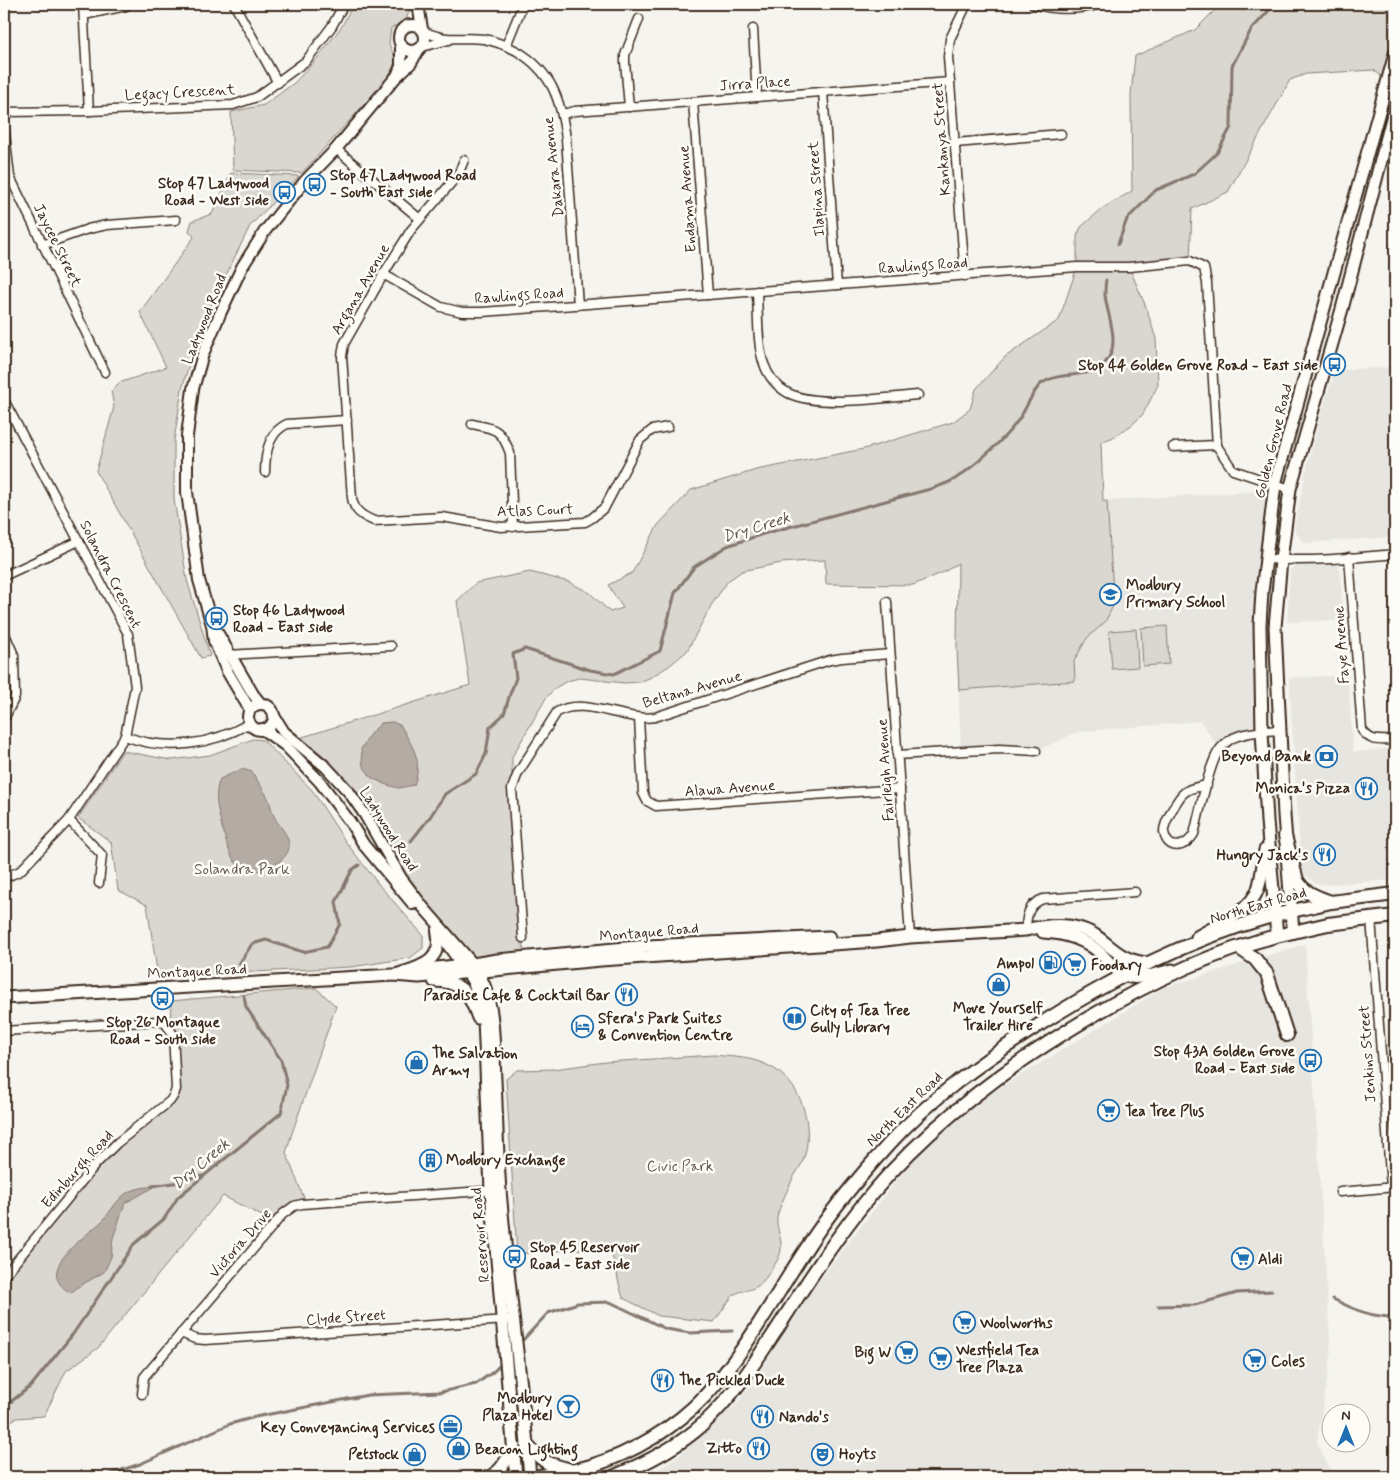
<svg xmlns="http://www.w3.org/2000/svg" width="1399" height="1481" font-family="Mynerve,sans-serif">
<rect width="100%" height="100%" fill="#f5f4ee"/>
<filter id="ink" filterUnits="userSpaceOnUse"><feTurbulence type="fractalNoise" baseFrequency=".02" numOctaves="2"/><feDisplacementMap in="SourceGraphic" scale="10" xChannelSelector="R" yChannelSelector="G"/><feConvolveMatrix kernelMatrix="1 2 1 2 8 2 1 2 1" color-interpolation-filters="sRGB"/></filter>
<g filter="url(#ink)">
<!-- built -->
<g fill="#e7e5df">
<polygon points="1395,367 1395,537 1304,543 1294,530 1306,471 1319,420 1335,370"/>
<polygon points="1274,490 1265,559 1262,731 1248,733 1220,749 1200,721 1077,732 1036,751 961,752 957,648 1103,501"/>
<polygon points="1329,562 1338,566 1340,569 1343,620 1287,622 1290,570 1297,564"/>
<polygon points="1348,675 1353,752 1395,748 1395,880 1317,885 1303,873 1301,865 1289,678"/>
<polygon points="1305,944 1331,1356 1317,1442 1333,1477 645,1477 674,1460 740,1400 818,1282 916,1155 985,1097 1163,988"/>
</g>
<!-- green -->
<g fill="#dad6d0" stroke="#8a8077">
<polygon points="353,4 411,4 406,21 391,28 389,44 396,60 388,78 302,173 233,170 231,112 264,105 294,83 315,61 342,26"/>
<polygon points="1221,4 1395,4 1395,54 1388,82 1374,70 1306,74 1290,80 1228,192 1192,209 1190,261 1129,267 1146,307 1156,339 1158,385 1143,414 1133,424 1114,437 1101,442 1103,501 1107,501 1113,592 1113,606 1105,622 1087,638 1074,661 1075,681 959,690 957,648 958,563 944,572 913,585 826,584 825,560 781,563 742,571 728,581 712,604 687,651 669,666 651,677 640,682 624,683 579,678 567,681 555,688 546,698 512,757 512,789 524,957 473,964 423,907 349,792 293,740 470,685 457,601 476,583 530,572 569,582 590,593 610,612 623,608 608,585 632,573 658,525 691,490 756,470 864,449 953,422 970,409 976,389 1005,357 1059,320 1077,267 1077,236 1081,227 1103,208 1132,191 1131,94 1135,56 1195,30"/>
<polygon points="231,173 299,176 250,226 204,320 193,350 182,389 174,441 174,499 187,580 210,656 201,658 96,471 114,407 111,391 119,383 166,367 140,312 194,237 189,231 192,221 212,214"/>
<polygon points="1167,626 1169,664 1143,666 1141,628"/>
<polygon points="1136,629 1138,667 1112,669 1109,631"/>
<polygon points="253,739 263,740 312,790 345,841 380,886 423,935 423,948 410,958 351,967 158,977 147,905 118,890 111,842 78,818 123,751 171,760 210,755"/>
<polygon points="316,988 336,1006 291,1136 286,1153 306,1203 279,1219 266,1218 223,1196 98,1348 66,1371 44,1416 16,1418 4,1426 4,1276 76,1188 134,1128 174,1095 170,1028 171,1001"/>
<path d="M714 1055C733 1057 752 1057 769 1066 802 1082 814 1125 804 1158 802 1165 797 1171 793 1178 788 1189 782 1201 778 1213 773 1230 788 1242 777 1261 772 1268 764 1283 756 1287 749 1291 740 1290 734 1295 731 1297 718 1317 714 1322L659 1316 623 1298 618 1280 616 1266 608 1247 517 1254 506 1079 517 1070 554 1069 606 1062Z"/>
</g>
<!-- water -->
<g fill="#b4aca4" stroke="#84786e">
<path d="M393 722 401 726C413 748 423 759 414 785L399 788 387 785 372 778 363 766 361 749 370 734 381 723Z"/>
<path d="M242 769 252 772C257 780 263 789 268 798 271 804 271 810 274 816 278 826 289 833 289 846 289 854 282 860 276 864 238 885 230 858 222 827 218 810 213 796 220 779Z"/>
<path d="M156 1186 125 1203 113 1238 111 1257 104 1272 78 1287 71 1293C30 1270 88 1236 104 1219 111 1211 118 1198 127 1193 136 1188 146 1187 156 1186Z"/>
</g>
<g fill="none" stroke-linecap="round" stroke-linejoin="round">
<!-- stream -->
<g stroke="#84786e" stroke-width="3">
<polyline points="1118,244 1127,219 1156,190 1194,174 1217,153 1231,127 1232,66 1251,30 1275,4"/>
<path d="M411 841 430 817 445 794 476 774 486 754 490 727 504 714 510 694 516 678 513 654 525 649 590 670 614 674 660 651 675 593 694 567 727 546 763 534 934 488C941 485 949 483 955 479 975 466 1006 438 1019 419 1027 408 1032 391 1042 383 1063 369 1093 382 1108 359 1120 340 1107 315 1105 295 1105 290 1105 285 1106 280"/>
<polyline points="239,964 252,944 266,940 303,952 327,947 340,924 336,902 352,870 359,865"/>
<polyline points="152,1186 180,1182 194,1177 203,1176"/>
<path d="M1333 1299C1355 1310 1370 1317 1395 1317"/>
<polyline points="1158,1306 1195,1305 1237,1293 1272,1291"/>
<polyline points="523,1340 548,1313 578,1303 610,1302 666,1329 690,1333 732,1331"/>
<polyline points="4,1407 31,1386 73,1334 134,1244 164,1219 178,1197 281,1113 287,1085 281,1060 246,1007 244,996"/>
<polyline points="101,1477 140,1464 230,1424 255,1417 368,1395 441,1392 476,1384 493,1372 499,1366"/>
</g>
<defs>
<g id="minor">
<polyline points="83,4 89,111"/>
<polyline points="234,4 278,83"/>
<path d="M1033 4C1056 11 1079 10 1102 4"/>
<polyline points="84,15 126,6"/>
<polyline points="753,29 757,97"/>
<path d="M423 31C449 43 459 36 484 39 495 41 507 46 517 51 552 72 561 100 566 139L578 305"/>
<polyline points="506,46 523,4"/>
<polyline points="422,47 449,40"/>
<polyline points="823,92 837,285"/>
<polyline points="693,102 708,295"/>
<polyline points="629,107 625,62 625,55 639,19"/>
<polyline points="4,112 89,111 233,105 257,97 306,61 332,26 344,4"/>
<polyline points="563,114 575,111 950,82"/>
<polyline points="4,125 10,177 105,372"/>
<polyline points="955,143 1061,134"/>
<polyline points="336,149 420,219"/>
<path d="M464 160 458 175 411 230 386 270 344 344 342 356 352 498C354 511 362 516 374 521L442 517 501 527 585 522 592 518 605 507 640 440 652 430 668 427"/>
<polyline points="42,245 88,229 107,225 176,220"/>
<polyline points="383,274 441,307 462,312 482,312 1077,267 1129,267 1190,261 1204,268 1207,283 1217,446 1233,470 1290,489"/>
<polyline points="965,276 948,57 950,39 967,4"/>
<path d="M757 291C758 311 757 347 764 364 768 376 777 387 788 393 818 408 885 398 918 395"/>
<polyline points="4,400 128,634 135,687 125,736 69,820 20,871 4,878"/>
<path d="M472 424C496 429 501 429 510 453L513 527"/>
<polyline points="1173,447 1217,445"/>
<path d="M265 472C265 453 269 432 287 424L347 420"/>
<path d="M1349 557 1362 730C1371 743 1381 740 1395 740"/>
<path d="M1265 559C1308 562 1353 558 1395 554"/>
<polyline points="4,576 79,541"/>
<polyline points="887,602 910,937"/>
<polyline points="4,632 14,655 15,697 4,719"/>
<polyline points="227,655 391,646"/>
<polyline points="639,718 643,793 647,801 656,806 900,789"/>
<path d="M125 736C166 752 212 745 250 723"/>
<polyline points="897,755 999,749 1036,751"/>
<path d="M1207 785C1200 787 1191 787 1185 792 1178 797 1163 824 1164 832 1167 852 1186 848 1194 834 1199 816 1209 762 1220 749 1224 744 1231 738 1238 736 1251 731 1266 731 1280 730"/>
<polyline points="69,820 102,855 99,883"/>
<polyline points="1371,918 1391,1187"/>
<path d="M1026 930C1026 915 1029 904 1043 899L1135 892"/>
<path d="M523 938 512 789 518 773 557 712C584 696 624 722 655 717L830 660 842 658 890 654"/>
<polyline points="4,1031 158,1021 165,1023 173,1034 176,1089 174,1095 170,1101 117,1143 96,1164 4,1276"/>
<polyline points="1340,1192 1395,1187"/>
<polyline points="181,1333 195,1339 205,1340 507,1320"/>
<polyline points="142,1394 144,1377 283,1214 294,1206 302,1204 496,1190"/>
</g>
<g id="tertiary">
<polyline points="418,4 422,29"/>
<circle cx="412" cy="38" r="13"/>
<polyline points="397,76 401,66 401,44"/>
<polyline points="217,632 253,694 261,704"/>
<circle cx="261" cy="717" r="13"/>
<polyline points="250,710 227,671 214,641 212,625 199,580 187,492 187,436 193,389 203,354 220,314 242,267 265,231 304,182 336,149 396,77 411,63 419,49"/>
<polyline points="274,716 284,732 326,767 349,792 365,815 401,878 423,907 473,964"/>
<polyline points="262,729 286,746 320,782 350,822 364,845 413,904"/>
<polyline points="445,941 462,965"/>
<path d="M394 975C418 967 444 963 437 931"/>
</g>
<g id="secondary">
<path d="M1043 932C1063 933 1085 939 1100 953 1110 962 1117 974 1130 977 1144 979 1159 973 1172 970"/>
<polyline points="1293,932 1284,815 1275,627 1281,560 1290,489 1342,309 1395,107"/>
<polyline points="1277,936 1267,821 1262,731 1260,625 1262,592 1275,484 1395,54"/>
<path d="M1197 937C1217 925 1250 912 1258 889 1262 877 1263 862 1265 850"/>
<path d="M474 966C496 997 493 1043 495 1080 497 1117 497 1153 500 1190 508 1286 522 1381 530 1477"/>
<polyline points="465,968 474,983 484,1018 491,1191 516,1477"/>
<polyline points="419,970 473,964 497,960 647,946 829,937"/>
<path d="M434 981C461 981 470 994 478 1018"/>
<path d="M4 998 393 975 419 977 601 960 877 941 910 937 1026 930C1050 924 1078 922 1099 938 1116 951 1123 960 1146 963"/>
<path d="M488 1477C502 1472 507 1458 514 1446"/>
</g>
<g id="primary">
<path d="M1285 836 1297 880C1304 893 1317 897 1331 902"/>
<polyline points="1275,915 1331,902 1395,894"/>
<polyline points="1293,932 1328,924 1395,916"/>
</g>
<g id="trunk">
<polyline points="1239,948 1255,959 1267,974 1287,1035"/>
<path d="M527 1446C544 1461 545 1464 568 1469"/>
<path d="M534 1477C553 1474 572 1472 591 1466 632 1453 675 1428 705 1396 745 1353 773 1299 806 1249 830 1211 859 1177 889 1144 930 1099 978 1065 1028 1032 1108 980 1183 941 1275 915"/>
<path d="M613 1477C644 1464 677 1448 702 1425 733 1397 756 1361 779 1326 804 1287 829 1248 858 1211 919 1132 1001 1070 1087 1019 1151 981 1220 948 1293 932"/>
</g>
</defs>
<!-- minor casing -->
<use href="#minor" stroke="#3b2a1e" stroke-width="11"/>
<!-- tertiary casing -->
<use href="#tertiary" stroke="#3b2a1e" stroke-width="14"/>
<!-- secondary casing -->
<use href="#secondary" stroke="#3b2a1e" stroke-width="15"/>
<!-- primary casing -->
<use href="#primary" stroke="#3b2a1e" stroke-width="16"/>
<!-- trunk casing -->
<use href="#trunk" stroke="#3b2a1e" stroke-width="16"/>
<!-- minor -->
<use href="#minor" stroke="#fdfcf7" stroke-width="8"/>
<!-- tertiary -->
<use href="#tertiary" stroke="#fdfcf7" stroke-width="10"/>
<!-- secondary -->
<use href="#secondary" stroke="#fdfcf7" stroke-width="11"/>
<!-- primary -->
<use href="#primary" stroke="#fdfcf7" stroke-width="12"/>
<!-- trunk -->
<use href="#trunk" stroke="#fdfcf7" stroke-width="12"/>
</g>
</g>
<!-- icons -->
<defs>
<symbol id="bus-ring" viewBox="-11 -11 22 22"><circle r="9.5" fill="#fdfcf7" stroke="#1f6fb2" stroke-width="1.5"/><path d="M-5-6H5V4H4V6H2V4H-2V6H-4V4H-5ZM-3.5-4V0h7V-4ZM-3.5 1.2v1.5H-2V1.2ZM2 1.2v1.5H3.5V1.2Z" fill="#1f6fb2"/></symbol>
<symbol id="school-ring" viewBox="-11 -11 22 22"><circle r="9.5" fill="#fdfcf7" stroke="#1f6fb2" stroke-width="1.5"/><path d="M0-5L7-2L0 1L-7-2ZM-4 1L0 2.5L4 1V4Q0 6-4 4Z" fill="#1f6fb2"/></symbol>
<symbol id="bank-ring" viewBox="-11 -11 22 22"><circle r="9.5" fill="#fdfcf7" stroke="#1f6fb2" stroke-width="1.5"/><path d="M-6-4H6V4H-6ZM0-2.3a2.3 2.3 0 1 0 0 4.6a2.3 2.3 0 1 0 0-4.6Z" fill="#1f6fb2"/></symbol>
<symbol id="restaurant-ring" viewBox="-11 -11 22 22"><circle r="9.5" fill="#fdfcf7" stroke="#1f6fb2" stroke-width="1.5"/><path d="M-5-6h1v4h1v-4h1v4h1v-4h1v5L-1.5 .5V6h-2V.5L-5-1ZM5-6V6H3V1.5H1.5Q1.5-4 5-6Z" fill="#1f6fb2"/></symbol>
<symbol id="fuel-ring" viewBox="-11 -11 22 22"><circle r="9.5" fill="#fdfcf7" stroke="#1f6fb2" stroke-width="1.5"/><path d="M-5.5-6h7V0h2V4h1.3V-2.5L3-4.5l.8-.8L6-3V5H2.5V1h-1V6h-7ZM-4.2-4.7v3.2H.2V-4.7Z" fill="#1f6fb2"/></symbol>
<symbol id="supermarket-ring" viewBox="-11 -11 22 22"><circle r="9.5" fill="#fdfcf7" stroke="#1f6fb2" stroke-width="1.5"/><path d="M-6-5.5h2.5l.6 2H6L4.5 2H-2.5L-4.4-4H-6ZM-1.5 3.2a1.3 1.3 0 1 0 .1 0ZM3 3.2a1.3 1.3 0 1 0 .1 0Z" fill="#1f6fb2"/></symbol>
<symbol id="shop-ring" viewBox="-11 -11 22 22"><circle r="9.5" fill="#fdfcf7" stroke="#1f6fb2" stroke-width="1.5"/><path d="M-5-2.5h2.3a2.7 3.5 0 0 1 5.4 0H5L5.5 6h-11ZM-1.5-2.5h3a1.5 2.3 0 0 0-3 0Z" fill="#1f6fb2"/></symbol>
<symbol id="library-ring" viewBox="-11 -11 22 22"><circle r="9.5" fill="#fdfcf7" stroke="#1f6fb2" stroke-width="1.5"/><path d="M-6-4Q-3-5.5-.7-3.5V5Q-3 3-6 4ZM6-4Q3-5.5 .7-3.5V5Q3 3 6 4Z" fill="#1f6fb2"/></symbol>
<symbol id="hotel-ring" viewBox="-11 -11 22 22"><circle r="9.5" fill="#fdfcf7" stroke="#1f6fb2" stroke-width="1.5"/><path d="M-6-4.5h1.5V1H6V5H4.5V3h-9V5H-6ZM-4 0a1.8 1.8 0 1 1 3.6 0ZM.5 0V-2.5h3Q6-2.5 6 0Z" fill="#1f6fb2"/></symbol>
<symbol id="building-ring" viewBox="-11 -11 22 22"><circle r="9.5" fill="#fdfcf7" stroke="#1f6fb2" stroke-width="1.5"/><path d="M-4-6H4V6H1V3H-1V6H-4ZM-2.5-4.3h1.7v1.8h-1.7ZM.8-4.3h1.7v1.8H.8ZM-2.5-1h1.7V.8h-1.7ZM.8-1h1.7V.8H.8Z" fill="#1f6fb2"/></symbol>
<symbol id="bar-ring" viewBox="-11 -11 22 22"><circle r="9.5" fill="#fdfcf7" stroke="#1f6fb2" stroke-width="1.5"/><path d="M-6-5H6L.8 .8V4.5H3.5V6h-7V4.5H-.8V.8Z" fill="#1f6fb2"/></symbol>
<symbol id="office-ring" viewBox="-11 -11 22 22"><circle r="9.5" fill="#fdfcf7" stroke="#1f6fb2" stroke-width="1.5"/><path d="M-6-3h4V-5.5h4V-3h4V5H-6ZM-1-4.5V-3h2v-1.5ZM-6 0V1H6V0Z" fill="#1f6fb2"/></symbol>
<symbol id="theatre-ring" viewBox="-11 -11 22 22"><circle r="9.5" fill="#fdfcf7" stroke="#1f6fb2" stroke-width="1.5"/><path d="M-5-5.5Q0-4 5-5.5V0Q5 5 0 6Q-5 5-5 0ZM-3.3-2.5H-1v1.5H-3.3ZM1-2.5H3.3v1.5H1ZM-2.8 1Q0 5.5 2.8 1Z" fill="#1f6fb2"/></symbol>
</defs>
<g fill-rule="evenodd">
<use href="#bus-ring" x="302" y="172" width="25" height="25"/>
<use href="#bus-ring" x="272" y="180" width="25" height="25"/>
<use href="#bus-ring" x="1322" y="352" width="25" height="25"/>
<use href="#school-ring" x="1098" y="582" width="25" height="25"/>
<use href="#bus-ring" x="204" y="606" width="25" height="25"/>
<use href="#bank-ring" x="1314" y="744" width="25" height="25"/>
<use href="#restaurant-ring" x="1354" y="776" width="25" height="25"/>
<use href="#restaurant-ring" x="1312" y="842" width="25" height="25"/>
<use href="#fuel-ring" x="1038" y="950" width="25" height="25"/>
<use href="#supermarket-ring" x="1062" y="952" width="25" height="25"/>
<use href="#shop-ring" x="986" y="972" width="25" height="25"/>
<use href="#restaurant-ring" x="614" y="982" width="25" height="25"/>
<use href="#bus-ring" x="150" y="986" width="25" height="25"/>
<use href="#library-ring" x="782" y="1006" width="25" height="25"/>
<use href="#hotel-ring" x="570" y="1014" width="25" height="25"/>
<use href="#bus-ring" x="1298" y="1048" width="25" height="25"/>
<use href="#shop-ring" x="404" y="1050" width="25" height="25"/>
<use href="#supermarket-ring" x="1096" y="1098" width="25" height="25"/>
<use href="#building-ring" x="418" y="1148" width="25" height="25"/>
<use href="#bus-ring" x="502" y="1244" width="25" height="25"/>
<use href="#supermarket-ring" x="1230" y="1246" width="25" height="25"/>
<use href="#supermarket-ring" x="952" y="1310" width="25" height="25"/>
<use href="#supermarket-ring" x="894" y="1340" width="25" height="25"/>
<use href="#supermarket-ring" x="928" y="1346" width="25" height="25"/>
<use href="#supermarket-ring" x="1242" y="1348" width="25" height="25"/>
<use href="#restaurant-ring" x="650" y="1368" width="25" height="25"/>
<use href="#bar-ring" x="556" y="1394" width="25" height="25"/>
<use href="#restaurant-ring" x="750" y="1404" width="25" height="25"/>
<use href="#office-ring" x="438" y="1414" width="25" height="25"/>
<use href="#restaurant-ring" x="746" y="1436" width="25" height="25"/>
<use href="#shop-ring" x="446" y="1436" width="25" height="25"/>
<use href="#shop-ring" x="402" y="1442" width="25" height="25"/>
<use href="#theatre-ring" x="810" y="1442" width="25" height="25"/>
</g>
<g text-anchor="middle" stroke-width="5" stroke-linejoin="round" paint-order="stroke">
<!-- street labels -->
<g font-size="15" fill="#3b2a1e" stroke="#fdfcf7">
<text transform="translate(755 83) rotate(-4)" y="5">Jirra Place</text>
<text transform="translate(180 92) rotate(-3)" y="5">Legacy Crescent</text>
<text transform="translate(941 139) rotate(-94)" y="5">Kankanya Street</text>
<text transform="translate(553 167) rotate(-96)" y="5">Dakara Avenue</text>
<text transform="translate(816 189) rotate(-94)" y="5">Ilapina Street</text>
<text transform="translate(687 199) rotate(-94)" y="5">Endama Avenue</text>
<text transform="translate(58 245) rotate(64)" y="5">Jaycee Street</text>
<text transform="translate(923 265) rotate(-4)" y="5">Rawlings Road</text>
<text transform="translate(360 289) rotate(-60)" y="5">Argana Avenue</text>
<text transform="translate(519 295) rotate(-4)" y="5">Rawlings Road</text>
<text transform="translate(204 319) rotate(-68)" y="5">Ladywood Road</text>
<text transform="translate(1273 441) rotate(-76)" y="5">Golden Grove Road</text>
<text transform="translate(535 510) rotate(-2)" y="5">Atlas Court</text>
<text transform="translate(111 574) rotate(63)" y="5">Solandra Crescent</text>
<text transform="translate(1341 645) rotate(-94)" y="5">Faye Avenue</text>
<text transform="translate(692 689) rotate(-16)" y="5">Beltana Avenue</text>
<text transform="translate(885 770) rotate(-94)" y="5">Fairleigh Avenue</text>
<text transform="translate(730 788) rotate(-4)" y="5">Alawa Avenue</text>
<text transform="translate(389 829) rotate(58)" y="5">Ladywood Road</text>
<text transform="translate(1258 905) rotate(-16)" y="5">North East Road</text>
<text transform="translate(649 932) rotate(-5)" y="5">Montague Road</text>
<text transform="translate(197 971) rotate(-3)" y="5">Montague Road</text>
<text transform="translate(1367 1054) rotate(-94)" y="5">Jenkins Street</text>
<text transform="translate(904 1109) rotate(-44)" y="5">North East Road</text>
<text transform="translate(77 1169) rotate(-48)" y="5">Edinburgh Road</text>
<text transform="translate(480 1235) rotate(-95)" y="5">Reservoir Road</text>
<text transform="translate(240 1243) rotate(-49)" y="5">Victoria Drive</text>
<text transform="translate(346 1317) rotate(-4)" y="5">Clyde Street</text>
</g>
<!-- poi labels -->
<g font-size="15" font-weight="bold" fill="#3b2a1e" stroke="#fdfcf7" text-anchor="start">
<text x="330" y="180">Stop 47 Ladywood Road<tspan x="330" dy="17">- South East side</tspan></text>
<text x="269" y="188" text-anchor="end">Stop 47 Ladywood<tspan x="269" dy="17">Road - West side</tspan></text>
<text x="1318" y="370" text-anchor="end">Stop 44 Golden Grove Road - East side</text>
<text x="1126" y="590">Modbury<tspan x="1126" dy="17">Primary School</tspan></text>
<text x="233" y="615">Stop 46 Ladywood<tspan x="233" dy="17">Road - East side</tspan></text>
<text x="1311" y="761" text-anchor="end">Beyond Bank</text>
<text x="1350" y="793" text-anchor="end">Monica's Pizza</text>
<text x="1308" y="860" text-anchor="end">Hungry Jack's</text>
<text x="1034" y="968" text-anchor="end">Ampol</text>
<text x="1091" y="970">Foodary</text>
<text x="610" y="1000" text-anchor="end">Paradise Cafe &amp; Cocktail Bar</text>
<text x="998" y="1013" text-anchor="middle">Move Yourself<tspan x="998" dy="17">Trailer Hire</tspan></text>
<text x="810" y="1015">City of Tea Tree<tspan x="810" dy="17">Gully Library</tspan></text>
<text x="598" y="1023">Sfera's Park Suites<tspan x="598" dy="17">&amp; Convention Centre</tspan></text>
<text x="163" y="1027" text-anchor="middle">Stop 26 Montague<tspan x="163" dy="17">Road - South side</tspan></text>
<text x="1295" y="1056" text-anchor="end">Stop 43A Golden Grove<tspan x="1295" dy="17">Road - East side</tspan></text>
<text x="432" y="1058">The Salvation<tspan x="432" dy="17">Army</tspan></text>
<text x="1125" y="1116">Tea Tree Plus</text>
<text x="446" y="1165">Modbury Exchange</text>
<text x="530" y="1252">Stop 45 Reservoir<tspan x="530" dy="17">Road - East side</tspan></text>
<text x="1258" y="1264">Aldi</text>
<text x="980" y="1328">Woolworths</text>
<text x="956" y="1355">Westfield Tea<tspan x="956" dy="17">Tree Plaza</tspan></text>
<text x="891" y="1357" text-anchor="end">Big W</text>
<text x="1271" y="1366">Coles</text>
<text x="679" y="1385">The Pickled Duck</text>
<text x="552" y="1403" text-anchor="end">Modbury<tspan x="552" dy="17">Plaza Hotel</tspan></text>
<text x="779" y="1422">Nando's</text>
<text x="435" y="1432" text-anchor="end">Key Conveyancing Services</text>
<text x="742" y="1453" text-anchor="end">Zitto</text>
<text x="475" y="1454">Beacon Lighting</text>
<text x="399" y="1459" text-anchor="end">Petstock</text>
<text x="839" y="1459">Hoyts</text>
</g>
<!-- park labels -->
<g font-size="15" fill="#63554a" stroke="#fdfcf7">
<text x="242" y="874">Solandra Park</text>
<text x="680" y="1171">Civic Park</text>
</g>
<!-- water labels -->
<g font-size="16" font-style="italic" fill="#65584d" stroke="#fdfcf7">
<text transform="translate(756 526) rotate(-17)" y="6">Dry Creek</text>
<text transform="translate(200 1163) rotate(-40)" y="6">Dry Creek</text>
</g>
</g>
<!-- margin -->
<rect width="1399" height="1481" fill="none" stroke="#fdfcf7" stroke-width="20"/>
<rect x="10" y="10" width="1379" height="1461" fill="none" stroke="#3b2a1e" stroke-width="2" filter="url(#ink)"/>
<!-- north arrow -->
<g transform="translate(1346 1428)"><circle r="24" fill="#fdfcf7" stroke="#afa8a0"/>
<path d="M0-4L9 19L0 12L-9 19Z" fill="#1f6fb2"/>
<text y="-8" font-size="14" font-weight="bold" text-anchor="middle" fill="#3b2a1e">N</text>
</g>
</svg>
